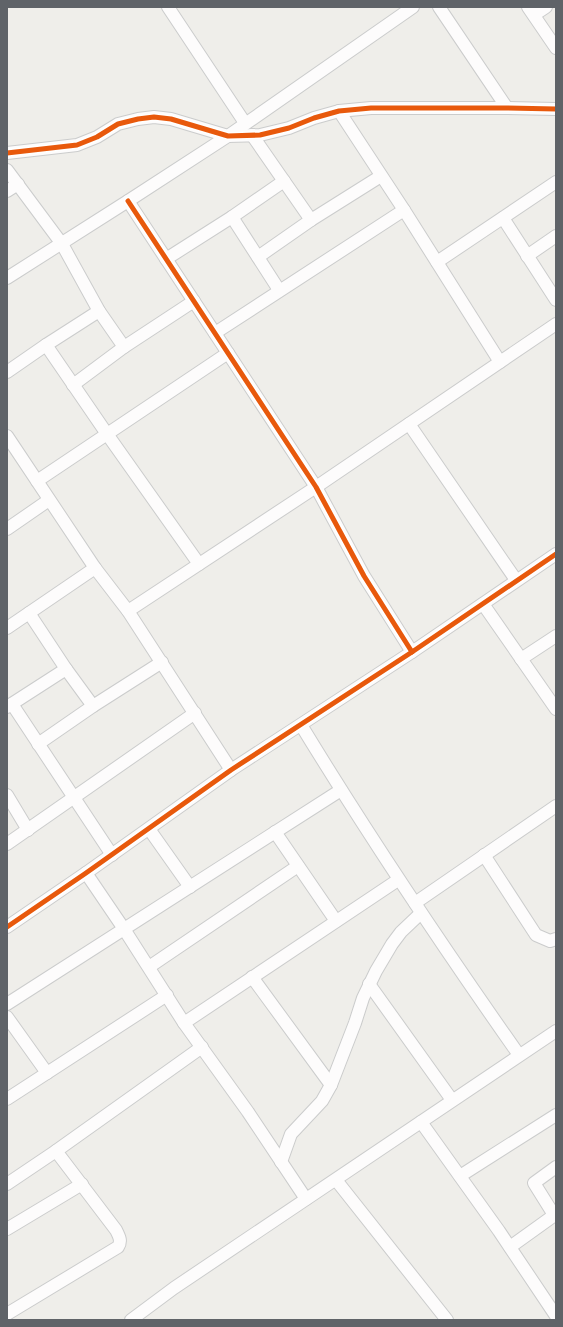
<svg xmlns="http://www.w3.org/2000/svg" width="563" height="1327" font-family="Quicksand,sans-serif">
<rect width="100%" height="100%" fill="#efeeea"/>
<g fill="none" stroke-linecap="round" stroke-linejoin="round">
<defs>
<g id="minor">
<polyline points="168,7 245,123"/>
<polyline points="439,7 507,108"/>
<polyline points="528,7 556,48"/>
<polyline points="534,15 546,7"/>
<polyline points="339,111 404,210 500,362"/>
<polyline points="252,135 311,220"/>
<polyline points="7,153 77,145 97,137 118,124 138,119 154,117 171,119 228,136 260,135 289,128 314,118 339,111 371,108 507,108 556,109"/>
<polyline points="7,170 62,244 99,311 124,347"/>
<polyline points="7,191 18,184"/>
<polyline points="128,201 316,487 364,576 412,652"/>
<polyline points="232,217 279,290"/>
<polyline points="503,218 556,300"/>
<polyline points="527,256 556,236"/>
<polyline points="258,257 311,220 381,176"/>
<polyline points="166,259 232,217 284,181"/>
<polyline points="437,262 556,182"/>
<polyline points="7,278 128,201 228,136 413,7"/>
<polyline points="215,333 404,210"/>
<polyline points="46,345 107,434 199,564"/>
<polyline points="7,372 46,345 99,311"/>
<polyline points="73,385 124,347 194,301"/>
<polyline points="409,424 516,580"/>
<polyline points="7,436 95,568 128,611 231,770"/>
<polyline points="37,481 228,353"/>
<polyline points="7,529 49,500"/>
<polyline points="483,604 556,709"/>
<polyline points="128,611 316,487 556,324"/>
<polyline points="29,613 66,669 93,706"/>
<polyline points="7,628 95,568"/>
<polyline points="521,659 556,636"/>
<polyline points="12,704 112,855"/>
<polyline points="7,707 66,669"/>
<path d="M301 725C370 838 443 947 519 1055"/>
<polyline points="38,744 93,706 162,662"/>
<polyline points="7,795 28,830"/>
<polyline points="149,829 190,887"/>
<polyline points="275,832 336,921"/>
<polyline points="7,844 195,713"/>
<polyline points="484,855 536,935 550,941 556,939"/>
<polyline points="86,873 124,929 184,1023 248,1112 306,1199"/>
<polyline points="415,903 556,806"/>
<polyline points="7,927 86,873 231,770 412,652 556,554"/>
<polyline points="149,967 298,866"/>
<polyline points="252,977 331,1085"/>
<polyline points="369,984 452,1100"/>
<polyline points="7,1004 341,790"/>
<polyline points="7,1017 47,1073"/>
<polyline points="184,1023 398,880"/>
<polyline points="7,1099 167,995"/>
<polyline points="421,1122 499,1231 556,1316"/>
<polyline points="281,1162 291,1134 322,1101 331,1085 355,1023 363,998 376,971 392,944 401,932 421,913"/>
<polyline points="460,1176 556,1115"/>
<polyline points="336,1180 447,1320"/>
<polyline points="7,1184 56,1151 202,1047"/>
<polyline points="554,1215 534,1183 556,1167"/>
<polyline points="7,1229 82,1184"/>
<polyline points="510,1247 556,1214"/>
<path d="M7 1314 118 1247C122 1241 119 1236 116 1230L56 1151"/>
<polyline points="131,1320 174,1288 556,1031"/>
</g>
</defs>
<!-- minor casing -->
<use href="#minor" stroke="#cbcccc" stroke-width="14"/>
<!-- minor -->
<use href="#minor" stroke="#fdfcfc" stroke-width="12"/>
<defs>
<g id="cycleway">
<polyline points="7,153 77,145 97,137 118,124 138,119 154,117 171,119 228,136 260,135 289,128 314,118 339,111 371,108 507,108 556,109"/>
<polyline points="128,201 316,487 364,576 412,652"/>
<polyline points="7,927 86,873 231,770 412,652 556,554"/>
</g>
</defs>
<!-- cycleway casing -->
<use href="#cycleway" stroke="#fff" stroke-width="8"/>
<!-- cycleway -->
<use href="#cycleway" stroke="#e8590c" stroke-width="5"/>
</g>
<!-- border -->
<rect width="563" height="1327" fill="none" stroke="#5f6368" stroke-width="16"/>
</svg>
